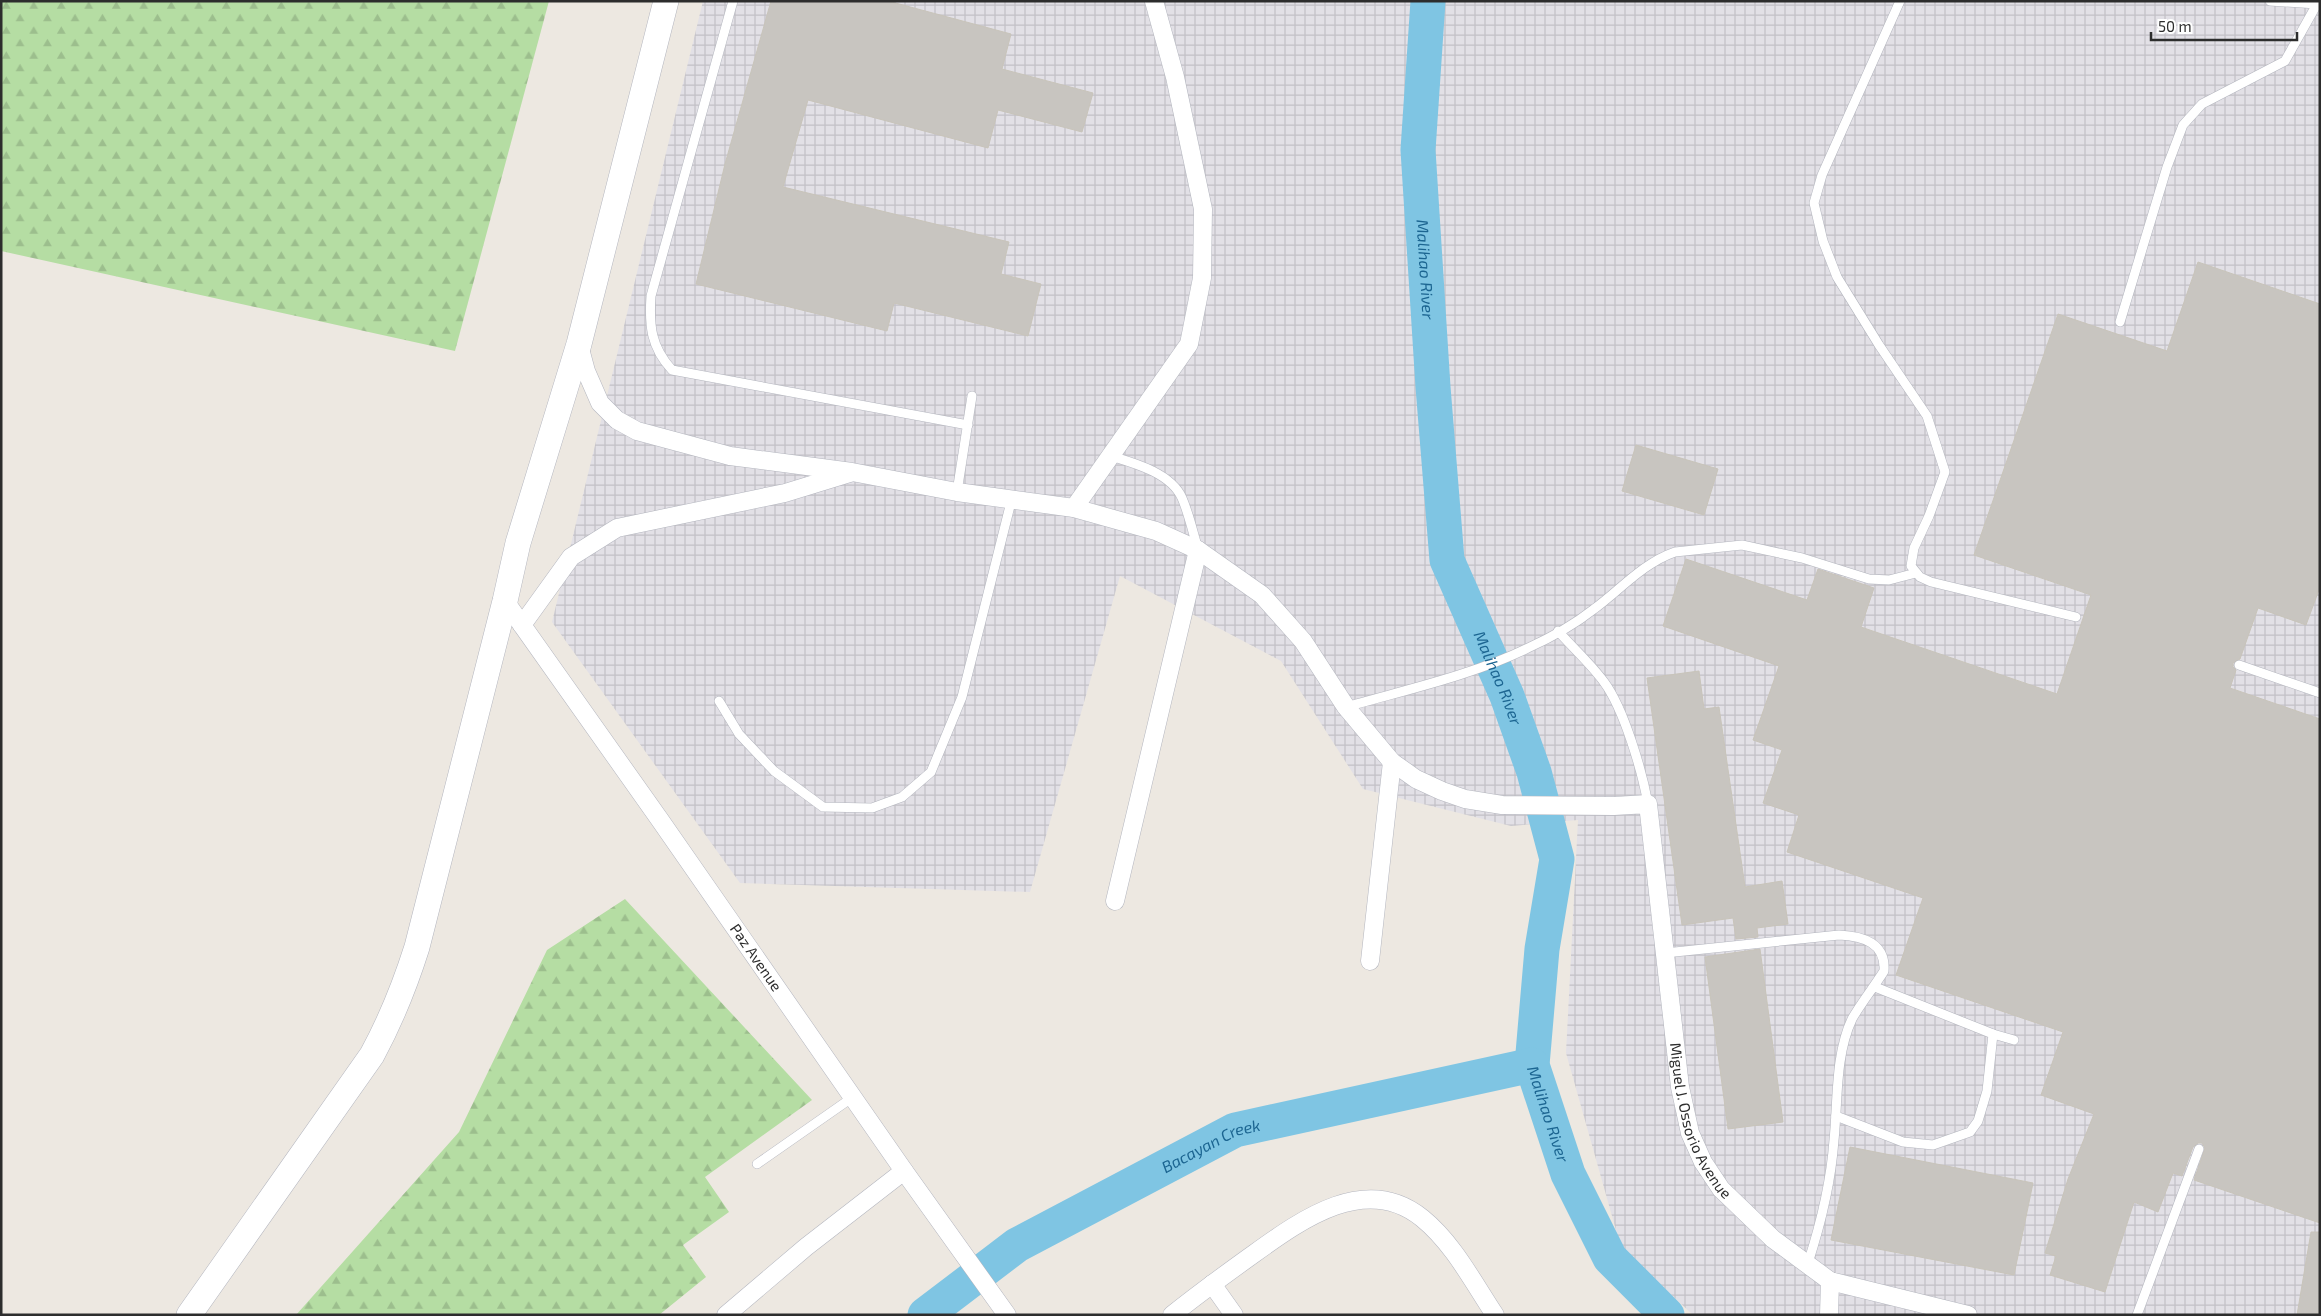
<svg xmlns="http://www.w3.org/2000/svg" width="2321" height="1316" font-family="'Exo 2',sans-serif">
<defs>
<pattern id="industrial-grid" width="8" height="8" patternUnits="userSpaceOnUse" patternTransform="scale(1.25)"><rect width="8" height="8" fill="#e2e0e6"/><path d="M0 4h8M4 0v8" fill="none" stroke="#c2c0c6"/></pattern>
<pattern id="forest-firs" width="22" height="20" patternUnits="userSpaceOnUse" patternTransform="scale(1.25)"><rect width="22" height="20" fill="#b5dda3"/><path d="M5 1l3.5 6h-7zM16 11l3.5 6h-7z" fill="#9cbe8d"/></pattern>
</defs>
<rect width="100%" height="100%" fill="#ede8e1"/>
<!-- industrial -->
<polygon fill="url(#industrial-grid)" points="703,1 2320,1 2320,1315 1693,1315 1621,1248 1566,1053 1578,820 1511,826 1363,789 1281,661 1120,576 1030,892 740,883 552,622"/>
<!-- forest -->
<g fill="url(#forest-firs)">
<polygon points="1,1 549,1 455,351 1,251"/>
<polygon points="625,899 812,1100 705,1177 729,1212 683,1245 706,1277 659,1315 296,1315 459,1132 547,950"/>
</g>
<g fill="none" stroke-linecap="round" stroke-linejoin="round">
<!-- river -->
<g stroke="#7fc5e3" stroke-width="35">
<path id="s1" d="M1428 1 1418 150 1433 387 1447 560 1507 696 1534 772 1557 859 1542 949 1532 1065 1568 1174 1610 1258 1667 1315"/>
<path id="s2" d="M925 1315 1017 1245 1235 1130 1532 1065"/>
</g>
</g>
<!-- building -->
<g fill="#c8c5c0" stroke="#c8c4ba">
<polygon points="771,1 888,1 1011,34 1002,69 1093,93 1082,132 998,110 988,148 808,100 783,187 1009,242 1001,274 1041,284 1028,336 894,303 887,331 696,284 725,164"/>
<polygon points="2198,262 2320,304 2320,587 2306,625 2258,608 2240,659 2233,663 2233,667 2236,670 2230,688 2320,719 2320,1223 2194,1180 2205,1148 2202,1143 2198,1143 2193,1147 2182,1176 2173,1173 2158,1212 2134,1202 2105,1292 2050,1275 2056,1256 2045,1253 2068,1179 2094,1114 2041,1095 2063,1032 1896,975 1923,898 1787,852 1799,815 1763,803 1782,750 1753,740 1779,666 1663,626 1686,559 1807,600 1818,569 1874,588 1861,627 2057,694 2091,595 1974,555 2058,314 2167,351"/>
<polygon points="1636,445 1718,469 1704,515 1622,491"/>
<polygon points="1699,671 1704,709 1719,707 1745,887 1782,881 1788,924 1757,928 1758,937 1736,939 1733,918 1682,925 1647,678"/>
<polygon points="1760,949 1783,1122 1728,1129 1705,957"/>
<polygon points="1850,1147 2033,1183 2014,1275 1831,1240"/>
<polygon points="2311,1232 2320,1232 2320,1315 2297,1315"/>
</g>
<g fill="none" stroke-linecap="round" stroke-linejoin="round">
<defs>
<g id="lane">
<path d="M733 1 651 296C649 326 651 347 672 370L968 425"/>
<polyline points="1900,1 1822,175 1814,203 1823,241 1837,277 1879,345 1927,416 1945,472 1929,516 1914,548 1911,566 1920,577 1931,582 2076,617"/>
<polyline points="2270,1 2317,4 2320,2"/>
<polyline points="2120,322 2167,167 2183,125 2202,104 2285,61 2317,4"/>
<path d="M1111 456C1134 463 1171 473 1182 498 1189 514 1193 533 1198 549"/>
<polyline points="957,492 972,396"/>
<path d="M1558 631C1573 648 1591 664 1604 682 1624 709 1642 771 1648 804"/>
<polyline points="2239,665 2320,693"/>
<polyline points="719,701 739,734 774,771 823,807 872,808 902,797 931,772 962,697 1012,498"/>
<path d="M1346 707C1405 690 1473 675 1528 648 1550 638 1575 624 1594 609 1620 590 1643 563 1675 552L1742 545 1802 558 1869 579 1889 580 1916 573"/>
<path d="M1665 953 1839 935C1863 936 1886 943 1884 971 1874 987 1861 1003 1852 1019 1835 1055 1838 1101 1834 1140 1831 1182 1821 1223 1808 1263"/>
<polyline points="1875,987 1993,1034 2014,1040"/>
<polyline points="1836,1116 1903,1142 1933,1145 1970,1132 1978,1121 1987,1091 1993,1034"/>
<polyline points="757,1164 853,1097"/>
<polyline points="2137,1315 2199,1149"/>
</g>
<g id="street">
<path id="s3" d="M579 345 586 371 600 403 617 420 637 431 730 456 852 472 957 492 1074 508 1156 531 1198 550 1262 595 1303 641 1346 707 1392 762 1416 779 1442 791 1465 799 1502 805 1614 806 1648 804 1680 1087 1690 1133 1703 1162 1721 1189 1773 1239 1830 1281 1968 1315"/>
<polyline points="1074,508 1189,344 1202,278 1203,209 1175,77 1154,1"/>
<path id="s4" d="M505 601 660 820 904 1171 1007 1315"/>
<polyline points="522,625 571,557 617,528 785,493 850,473"/>
<polyline points="1115,901 1198,550"/>
<polyline points="1370,961 1392,762"/>
<polyline points="1212,1284 1234,1315"/>
<polyline points="726,1315 806,1247 904,1171"/>
<path d="M1172 1315C1197 1295 1223 1276 1248 1258 1297 1223 1364 1171 1422 1218 1453 1243 1473 1282 1495 1315"/>
<polyline points="1829,1315 1830,1281"/>
</g>
<path id="secondary" d="M189 1315 372 1055C391 1020 405 985 417 947L505 601 518 543 579 344 666 1"/>
</defs>
<!-- lane casing -->
<use href="#lane" stroke="#b4b6bf" stroke-width="10"/>
<!-- street casing -->
<use href="#street" stroke="#b4b6bf" stroke-width="19"/>
<!-- secondary casing -->
<use href="#secondary" stroke="#b4b6bf" stroke-width="26"/>
<!-- lane -->
<use href="#lane" stroke="#fff" stroke-width="9"/>
<!-- street -->
<use href="#street" stroke="#fff" stroke-width="18"/>
<!-- secondary -->
<use href="#secondary" stroke="#fff" stroke-width="25"/>
</g>
<g text-anchor="middle" stroke-width="4.5" stroke-linejoin="round" paint-order="stroke">
<!-- street labels -->
<g font-size="15" fill="#2d2d2d" stroke="#fff">
<text dy="5" stroke="none"><textPath href="#s4" startOffset="436">Paz Avenue</textPath></text>
<text dy="5" stroke="none"><textPath href="#s3" startOffset="1564">Miguel J. Ossorio Avenue</textPath></text>
</g>
<!-- water labels -->
<g font-size="16" font-style="italic" fill="#1c6591" stroke="#fff">
<text dy="6" stroke="none"><textPath href="#s1" startOffset="269">Malihao River</textPath></text>
<text dy="6" stroke="none"><textPath href="#s1" startOffset="689">Malihao River</textPath></text>
<text dy="6" stroke="none"><textPath href="#s1" startOffset="1139">Malihao River</textPath></text>
<text dy="6" stroke="none"><textPath href="#s2" startOffset="334">Bacayan Creek</textPath></text>
</g>
</g>
<!-- border -->
<rect width="2321" height="1316" fill="none" stroke="#2d2d2d" stroke-width="5"/>
<!-- scale -->
<path d="M2151 32v8h146v-8" fill="none" stroke="#2d2d2d" stroke-width="2.5"/>
<text x="2158" y="32" font-size="15" fill="#2d2d2d" stroke="#ffffff" stroke-width="4" paint-order="stroke">50 m</text>
</svg>
